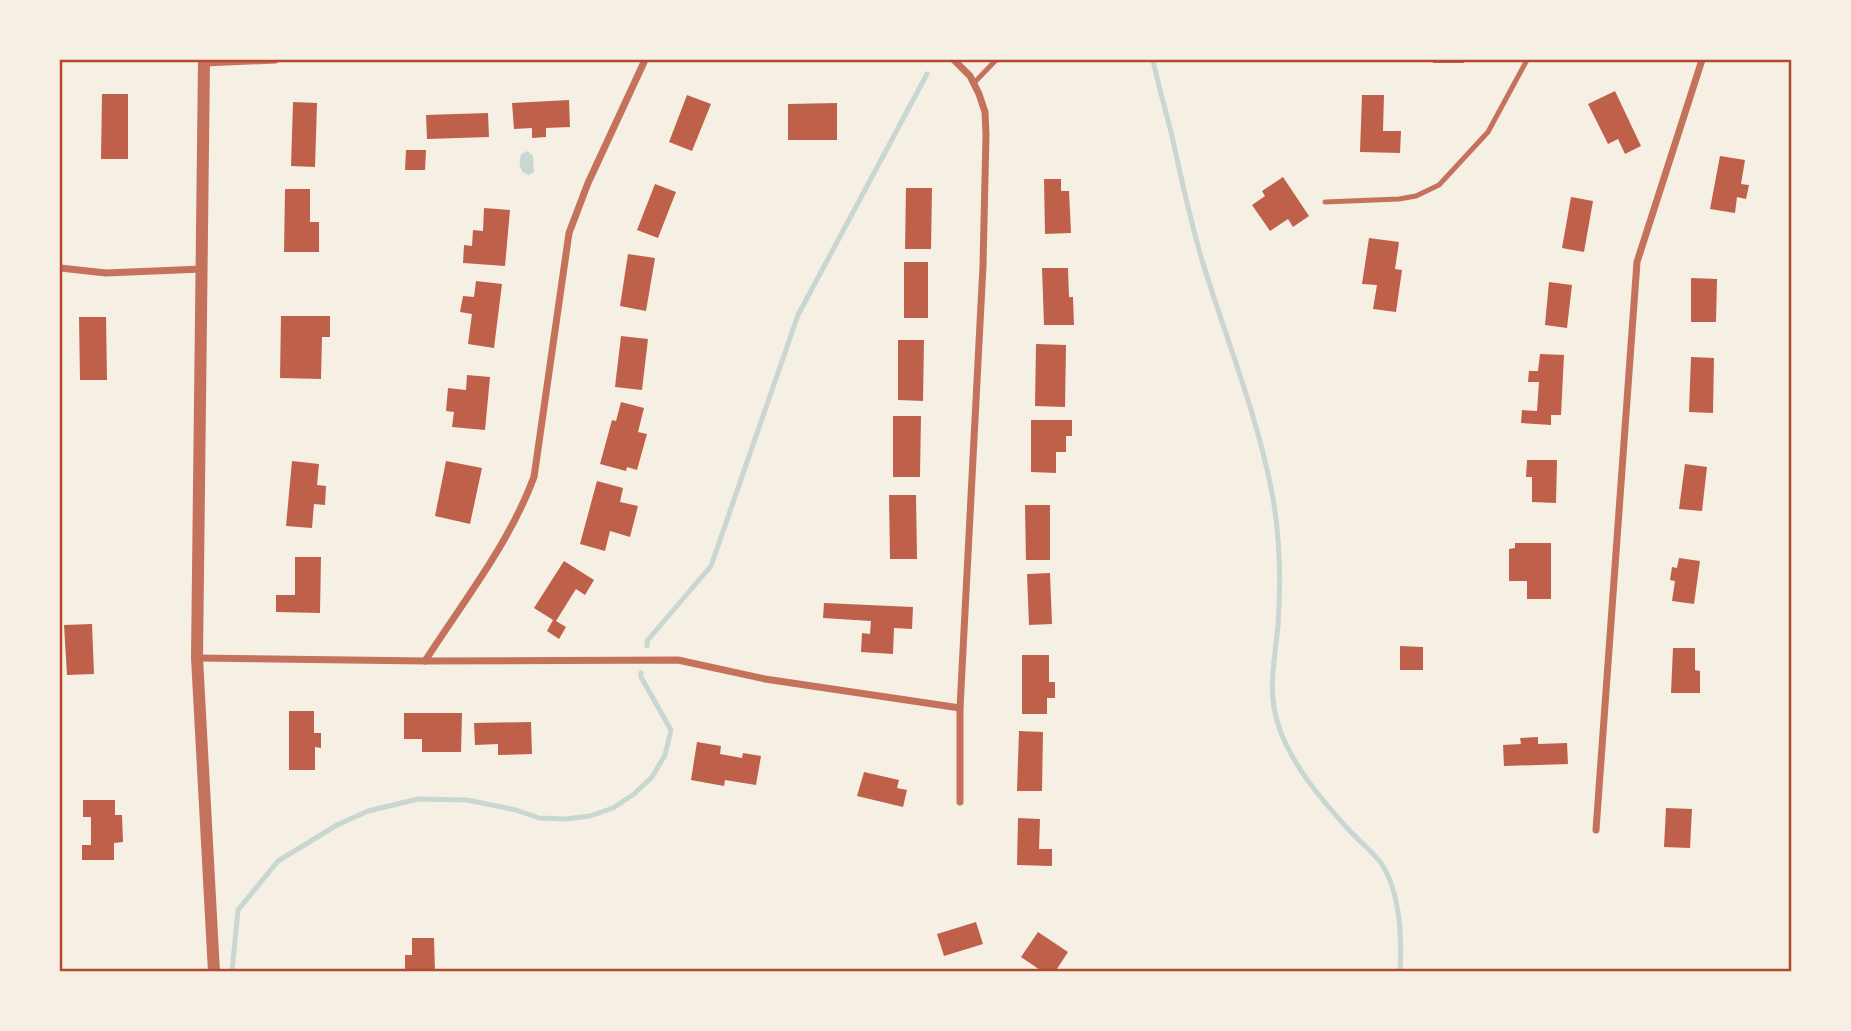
<svg xmlns="http://www.w3.org/2000/svg" width="1851" height="1031" font-family="Jost,sans-serif">
<rect width="100%" height="100%" fill="#f6efe4"/>
<!-- water -->
<path fill="#c9d6d2" d="M528 151 533 156 534 172 529 175C518 172 519 163 521 154Z"/>
<g fill="none" stroke-linecap="round" stroke-linejoin="round">
<!-- stream -->
<g stroke="#c9d6d2" stroke-width="5">
<path d="M1153 60C1158 85 1166 111 1172 136 1181 178 1190 219 1202 260 1226 339 1258 416 1273 498 1280 539 1281 583 1278 625 1275 659 1267 691 1278 724 1290 763 1321 799 1348 829 1358 840 1372 851 1381 863 1400 892 1402 938 1400 972"/>
<polyline points="647,646 647,641 711,566 798,315 927,74"/>
<polyline points="232,972 238,910 278,861 337,825 368,811 418,799 467,800 516,810 539,818 565,819 590,816 613,808 634,794 652,777 665,755 671,730 641,677 641,673"/>
</g>
</g>
<!-- building -->
<g fill="#bf614a">
<rect x="1433" y="60" width="31" height="3"/>
<polygon points="1615,91 1641,146 1625,154 1618,139 1608,144 1588,104"/>
<polygon points="102,94 128,94 128,159 101,159"/>
<polygon points="687,95 711,104 692,151 669,142"/>
<polygon points="1362,95 1384,95 1383,131 1401,131 1400,153 1360,152"/>
<polygon points="569,100 570,127 546,128 546,137 532,138 532,128 514,129 512,103"/>
<polygon points="293,102 317,103 315,167 291,166"/>
<polygon points="837,103 837,140 788,140 788,104"/>
<polygon points="488,113 489,137 427,139 426,115"/>
<polygon points="406,150 426,150 425,170 405,170"/>
<polygon points="1720,156 1745,160 1741,184 1749,185 1746,199 1737,197 1735,213 1710,209"/>
<polygon points="1283,177 1309,216 1293,227 1288,219 1270,231 1252,205 1265,196 1262,191"/>
<polygon points="1044,179 1061,179 1061,191 1069,191 1071,233 1045,234"/>
<polygon points="655,184 676,192 658,238 637,230"/>
<polygon points="906,188 932,188 931,249 905,249"/>
<polygon points="285,189 310,189 310,222 319,222 319,252 284,252"/>
<polygon points="1571,197 1593,201 1584,252 1562,248"/>
<polygon points="484,208 510,210 505,266 463,263 464,245 472,246 473,230 483,231"/>
<polygon points="1369,238 1399,242 1395,269 1402,270 1396,312 1373,309 1377,285 1362,284"/>
<polygon points="628,254 655,258 646,311 620,306"/>
<rect x="904" y="262" width="24" height="56"/>
<polygon points="1042,268 1068,268 1069,297 1073,297 1074,325 1044,325"/>
<polygon points="1691,278 1717,279 1716,322 1691,322"/>
<polygon points="476,281 502,284 494,348 468,344 472,314 460,312 463,296 474,297"/>
<polygon points="1549,282 1572,285 1567,328 1545,325"/>
<polygon points="281,316 330,316 330,337 322,337 321,379 280,378"/>
<polygon points="79,317 106,317 107,380 80,380"/>
<polygon points="621,336 648,339 642,390 615,387"/>
<polygon points="898,340 924,340 923,401 898,400"/>
<polygon points="1036,344 1066,345 1065,407 1035,406"/>
<polygon points="1540,354 1564,355 1561,415 1551,415 1551,425 1521,423 1522,410 1537,411 1539,382 1528,382 1529,371 1538,371"/>
<polygon points="1691,357 1714,358 1713,413 1689,412"/>
<polygon points="467,375 490,377 485,430 452,427 454,412 446,411 448,388 466,390"/>
<polygon points="621,402 644,408 638,432 647,434 637,470 627,467 626,471 600,464 612,420 616,421"/>
<polygon points="893,416 921,416 920,477 893,477"/>
<polygon points="1031,420 1072,420 1072,436 1066,436 1066,452 1056,452 1056,473 1031,472"/>
<polygon points="1527,460 1557,460 1556,503 1532,502 1532,477 1526,477"/>
<polygon points="292,461 319,464 317,485 326,486 325,505 314,504 312,528 286,526"/>
<polygon points="446,461 482,468 470,524 435,516"/>
<polygon points="1685,464 1707,467 1702,511 1679,509"/>
<polygon points="597,481 623,488 620,502 638,506 630,537 610,531 605,551 580,544"/>
<polygon points="889,495 916,495 917,559 890,559"/>
<polygon points="1025,505 1050,505 1050,560 1026,560"/>
<polygon points="1515,543 1551,543 1551,599 1527,599 1527,581 1509,581 1509,549 1515,548"/>
<polygon points="295,557 321,557 320,613 276,612 276,595 295,595"/>
<polygon points="1679,558 1700,561 1694,604 1672,601 1675,581 1670,580 1672,567 1677,568"/>
<polygon points="564,561 594,580 585,595 576,589 556,621 566,627 559,639 547,631 553,620 534,608"/>
<polygon points="1050,573 1052,624 1029,625 1027,574"/>
<polygon points="824,603 913,607 912,629 894,628 893,654 861,652 862,633 870,634 871,621 823,618"/>
<polygon points="92,624 94,674 67,675 64,625"/>
<polygon points="1400,646 1423,647 1423,670 1400,670"/>
<polygon points="1673,648 1695,648 1695,670 1700,671 1700,693 1671,693"/>
<polygon points="1022,655 1049,655 1049,682 1055,682 1055,698 1047,698 1047,714 1022,714"/>
<polygon points="289,711 314,711 314,733 321,733 321,748 315,747 315,770 289,770"/>
<polygon points="404,713 462,713 461,752 422,752 422,739 404,739"/>
<polygon points="531,722 532,754 498,755 498,744 475,745 474,723"/>
<polygon points="1019,731 1043,732 1042,791 1017,791"/>
<polygon points="1538,737 1538,744 1567,743 1568,764 1504,766 1503,745 1521,744 1520,738"/>
<polygon points="697,742 721,746 720,754 742,758 743,753 761,756 756,785 725,780 724,786 691,780"/>
<polygon points="864,772 899,780 897,788 907,790 903,807 857,796"/>
<polygon points="83,800 115,800 115,815 122,815 123,842 114,843 114,860 82,860 82,845 91,845 91,817 83,817"/>
<polygon points="1666,808 1692,809 1690,848 1664,847"/>
<polygon points="1018,818 1040,819 1039,849 1052,849 1052,866 1017,865"/>
<polygon points="976,922 983,944 944,956 937,934"/>
<polygon points="1038,932 1068,952 1055,972 1043,972 1021,957"/>
<polygon points="412,938 434,938 435,972 405,972 405,955 412,955"/>
</g>
<g fill="none" stroke-linecap="round" stroke-linejoin="round">
<!-- service -->
<g stroke="#c5725c" stroke-width="5">
<polyline points="974,83 996,60"/>
<polyline points="1325,202 1399,199 1416,196 1439,185 1488,132 1527,60"/>
</g>
<!-- minor -->
<g stroke="#c5725c" stroke-width="7">
<polyline points="954,60 970,76 979,94 985,112 986,135 983,266 960,708 960,802"/>
<polyline points="204,63 275,60"/>
<polyline points="60,268 106,273 202,269"/>
<polyline points="197,658 425,661 678,660 765,679 960,708"/>
<path d="M425 661C463 602 509 544 534 477L569 233 588 183 645 60"/>
<polyline points="1596,830 1637,262 1702,60"/>
</g>
<!-- tertiary -->
<polyline stroke="#c5725c" stroke-width="12" points="204,60 197,658 214,972"/>
</g>
<!-- border -->
<rect width="1851" height="1031" fill="none" stroke="#f6efe4" stroke-width="122"/>
<rect x="61" y="61" width="1729" height="909" fill="none" stroke="#b5482f" stroke-width="2.5"/>
</svg>
